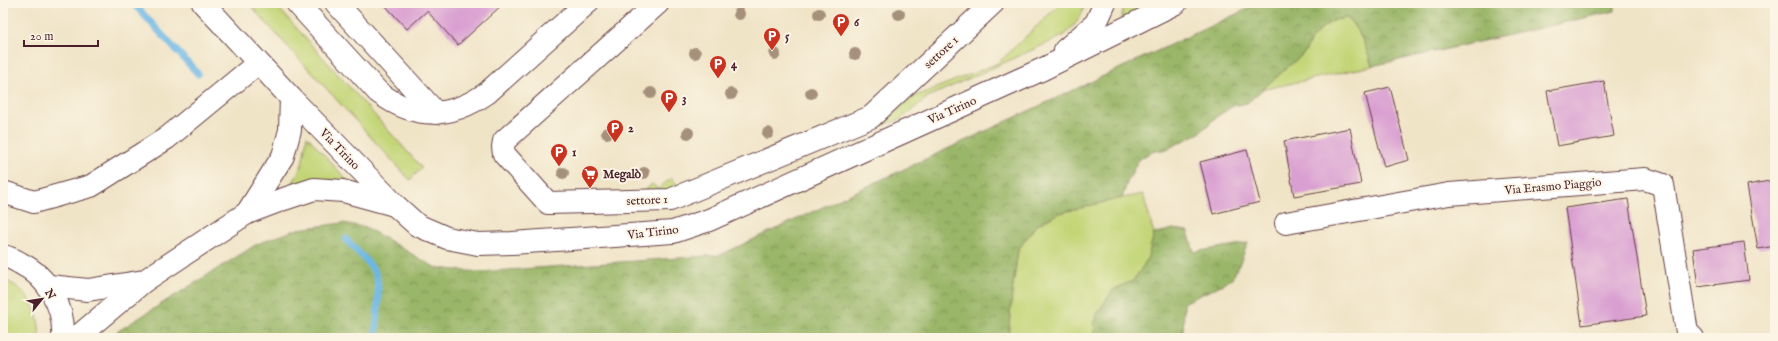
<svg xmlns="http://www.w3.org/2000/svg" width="1778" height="341" font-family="'IM FELL English',serif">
<defs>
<pattern id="forest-crowns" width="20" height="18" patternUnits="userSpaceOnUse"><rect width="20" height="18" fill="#9ab668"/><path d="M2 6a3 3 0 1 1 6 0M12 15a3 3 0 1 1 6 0" fill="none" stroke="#809356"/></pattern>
</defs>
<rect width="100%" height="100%" fill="#fcf5e5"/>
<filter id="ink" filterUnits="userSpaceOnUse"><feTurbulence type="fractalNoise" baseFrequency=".025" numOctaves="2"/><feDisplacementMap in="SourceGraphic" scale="8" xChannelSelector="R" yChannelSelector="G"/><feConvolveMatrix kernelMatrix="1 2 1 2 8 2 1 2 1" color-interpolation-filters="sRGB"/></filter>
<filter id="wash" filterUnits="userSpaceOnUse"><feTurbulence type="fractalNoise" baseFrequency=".012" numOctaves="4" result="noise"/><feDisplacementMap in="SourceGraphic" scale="16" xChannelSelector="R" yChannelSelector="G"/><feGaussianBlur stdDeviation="0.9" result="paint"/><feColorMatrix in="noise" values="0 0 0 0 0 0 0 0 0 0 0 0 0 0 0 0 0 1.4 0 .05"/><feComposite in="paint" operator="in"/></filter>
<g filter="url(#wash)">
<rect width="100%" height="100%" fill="#f0e4c7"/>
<!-- green -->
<g fill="#c3d577" stroke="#867a51">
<polygon points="248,3 274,3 422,168 410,180"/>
<path d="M1061 3H1085C1082 18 1073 28 1061 37L928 97 901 119 879 127 911 98 998 63Z"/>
<polygon points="1124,3 1159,3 1121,20"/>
<path d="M1347 18C1361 32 1366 47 1372 66L1261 90 1305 52 1310 40 1322 28 1334 20Z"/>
<polygon points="307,136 347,180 317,181 292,185 302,165"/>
<polygon points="671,178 681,189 640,195 652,184 658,189"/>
<polygon points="1143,194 1154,234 1147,260 1134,280 1113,290 1095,317 1094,338 1008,338 1012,293 1018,250 1036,225 1060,213 1092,204"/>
<path d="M3 280C27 287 42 314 39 338H3Z"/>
</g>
<!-- forest -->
<g fill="url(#forest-crowns)" stroke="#726a4a">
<path d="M1260 3H1615V11L1372 66C1366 47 1361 31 1347 18L1334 20 1322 28 1311 40 1305 52 1247 103 1233 106 1216 117 1201 132 1167 149 1151 152 1138 160 1127 183 1122 198 1060 213 1036 225 1018 250 1012 293 1008 338H107L257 244 298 229 343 223 367 228 436 268 480 272 720 255Z"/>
<path d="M1173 229 1188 231 1194 252 1248 243C1243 254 1239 269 1231 279 1229 282 1191 299 1184 303L1183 338H1094L1095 317 1113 290 1134 280 1147 260 1154 234Z"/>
</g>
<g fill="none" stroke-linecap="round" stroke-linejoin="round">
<!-- stream -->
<g stroke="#6cb7e4" stroke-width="7">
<polyline points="133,3 198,74"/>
<path d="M346 239C355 250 369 261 375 273 381 284 377 324 375 338"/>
</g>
</g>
<g id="blocks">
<!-- building -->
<g fill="#d99fd1">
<polygon points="383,3 504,3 458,45 427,11 407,29"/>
<polygon points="1604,81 1614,136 1557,146 1547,91"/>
<polygon points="1390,87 1409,160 1384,167 1365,93"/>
<polygon points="1350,128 1361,184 1294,196 1284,141"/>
<polygon points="1247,150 1260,202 1213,214 1200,162"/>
<polygon points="1775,180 1775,246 1758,249 1747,185"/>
<polygon points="1628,199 1646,316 1582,325 1565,208"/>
<polygon points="1744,242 1749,280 1698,287 1693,249"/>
</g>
</g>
</g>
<g filter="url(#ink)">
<use href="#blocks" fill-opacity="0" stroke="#633d42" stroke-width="1"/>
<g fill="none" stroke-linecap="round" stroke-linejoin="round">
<defs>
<g id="minor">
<polyline points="203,3 291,98 396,206 417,225 447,238 478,244 512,243 673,232 709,220 1043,69 1176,3"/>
<path d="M297 3 378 92C415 120 450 119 487 93L587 3"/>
<polyline points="336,3 436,113"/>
<polyline points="658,3 504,141 503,147 504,154 548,203 670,200 871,117 993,3"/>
<polyline points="1065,50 1096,23 1105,3"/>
<polyline points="3,192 34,202 91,186 167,138 258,63"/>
<polyline points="247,213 283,156 290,130 291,98"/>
<polyline points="1286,223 1449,194 1645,179 1663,185 1687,332 1693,338"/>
<polyline points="49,286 88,290 144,281"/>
<polyline points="76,338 144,281 247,213 284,199 314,189 343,191 394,205"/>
</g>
<path id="major" d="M3 256C9 257 15 260 20 263 48 277 65 307 63 338"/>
</defs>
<!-- minor casing -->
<use href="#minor" stroke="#633d42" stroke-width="24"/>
<!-- major casing -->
<use href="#major" stroke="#633d42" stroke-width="24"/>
<!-- minor -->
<use href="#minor" stroke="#fff" stroke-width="22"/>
<!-- major -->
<use href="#major" stroke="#fff" stroke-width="22"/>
</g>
<!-- trees -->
<g fill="#a5907c">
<circle cx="739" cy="14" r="6"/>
<circle cx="819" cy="14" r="6"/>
<circle cx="899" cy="14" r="6"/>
<circle cx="695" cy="53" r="6"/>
<circle cx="775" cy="54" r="6"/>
<circle cx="855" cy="54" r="6"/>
<circle cx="651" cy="93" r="6"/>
<circle cx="811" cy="93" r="6"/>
<circle cx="731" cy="94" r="6"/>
<circle cx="607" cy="133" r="6"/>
<circle cx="688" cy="133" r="6"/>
<circle cx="768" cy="133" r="6"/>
<circle cx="563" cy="173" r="6"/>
<circle cx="644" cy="173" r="6"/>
</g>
</g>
<!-- icons -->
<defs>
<symbol id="parking-pin" viewBox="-11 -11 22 30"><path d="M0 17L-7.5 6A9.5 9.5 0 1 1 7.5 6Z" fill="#c8321e" stroke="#fcf5e5"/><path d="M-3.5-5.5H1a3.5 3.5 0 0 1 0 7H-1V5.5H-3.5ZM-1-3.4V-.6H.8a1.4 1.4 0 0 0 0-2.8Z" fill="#fff"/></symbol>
<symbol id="supermarket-pin" viewBox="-11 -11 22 30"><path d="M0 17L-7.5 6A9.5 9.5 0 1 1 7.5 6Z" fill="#c8321e" stroke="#fcf5e5"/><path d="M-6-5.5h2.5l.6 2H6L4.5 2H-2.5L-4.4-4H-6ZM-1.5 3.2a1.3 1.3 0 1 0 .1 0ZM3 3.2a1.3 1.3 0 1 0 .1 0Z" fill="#fff"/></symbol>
</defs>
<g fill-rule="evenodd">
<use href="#parking-pin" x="831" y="12" width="20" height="27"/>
<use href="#parking-pin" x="762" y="26" width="20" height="27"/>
<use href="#parking-pin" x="708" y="54" width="20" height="27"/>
<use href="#parking-pin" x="659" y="88" width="20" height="27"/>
<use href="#parking-pin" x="605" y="118" width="20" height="27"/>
<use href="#parking-pin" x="549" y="142" width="20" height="27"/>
<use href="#supermarket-pin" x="580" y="164" width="20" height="27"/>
</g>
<g text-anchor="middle" stroke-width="4" stroke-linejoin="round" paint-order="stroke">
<!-- poi labels -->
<g font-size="12" font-weight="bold" fill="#4a1f2b" stroke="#fcf5e5" text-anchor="start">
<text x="854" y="26">6</text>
<text x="785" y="40">5</text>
<text x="731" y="68">4</text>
<text x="682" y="102">3</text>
<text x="628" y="132">2</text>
<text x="572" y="156">1</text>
<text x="603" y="178">Megalò</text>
</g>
<!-- street labels -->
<g font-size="12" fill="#4a1f2b" stroke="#fcf5e5">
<text transform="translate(941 52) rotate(-43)" y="4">settore 1</text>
<text transform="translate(952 110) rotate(-24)" y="4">Via Tirino</text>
<text transform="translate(340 149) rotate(46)" y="4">Via Tirino</text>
<text transform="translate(1553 186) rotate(-5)" y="4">Via Erasmo Piaggio</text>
<text transform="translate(647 200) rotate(-3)" y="4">settore 1</text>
<text transform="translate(653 232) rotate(-7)" y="4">Via Tirino</text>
</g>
</g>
<!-- margin -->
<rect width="1778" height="341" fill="none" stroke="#fcf5e5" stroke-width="16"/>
<!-- north arrow -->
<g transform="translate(42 299) rotate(60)" stroke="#fcf5e5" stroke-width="3" paint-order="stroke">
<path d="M0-3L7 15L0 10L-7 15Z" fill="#4a1f2b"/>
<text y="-6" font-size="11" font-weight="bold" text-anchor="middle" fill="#4a1f2b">N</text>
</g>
<!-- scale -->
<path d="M24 40v6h74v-6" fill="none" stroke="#4a1f2b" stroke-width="2"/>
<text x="30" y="40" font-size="12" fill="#4a1f2b" stroke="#fcf5e5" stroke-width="3" paint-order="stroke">20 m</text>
</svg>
